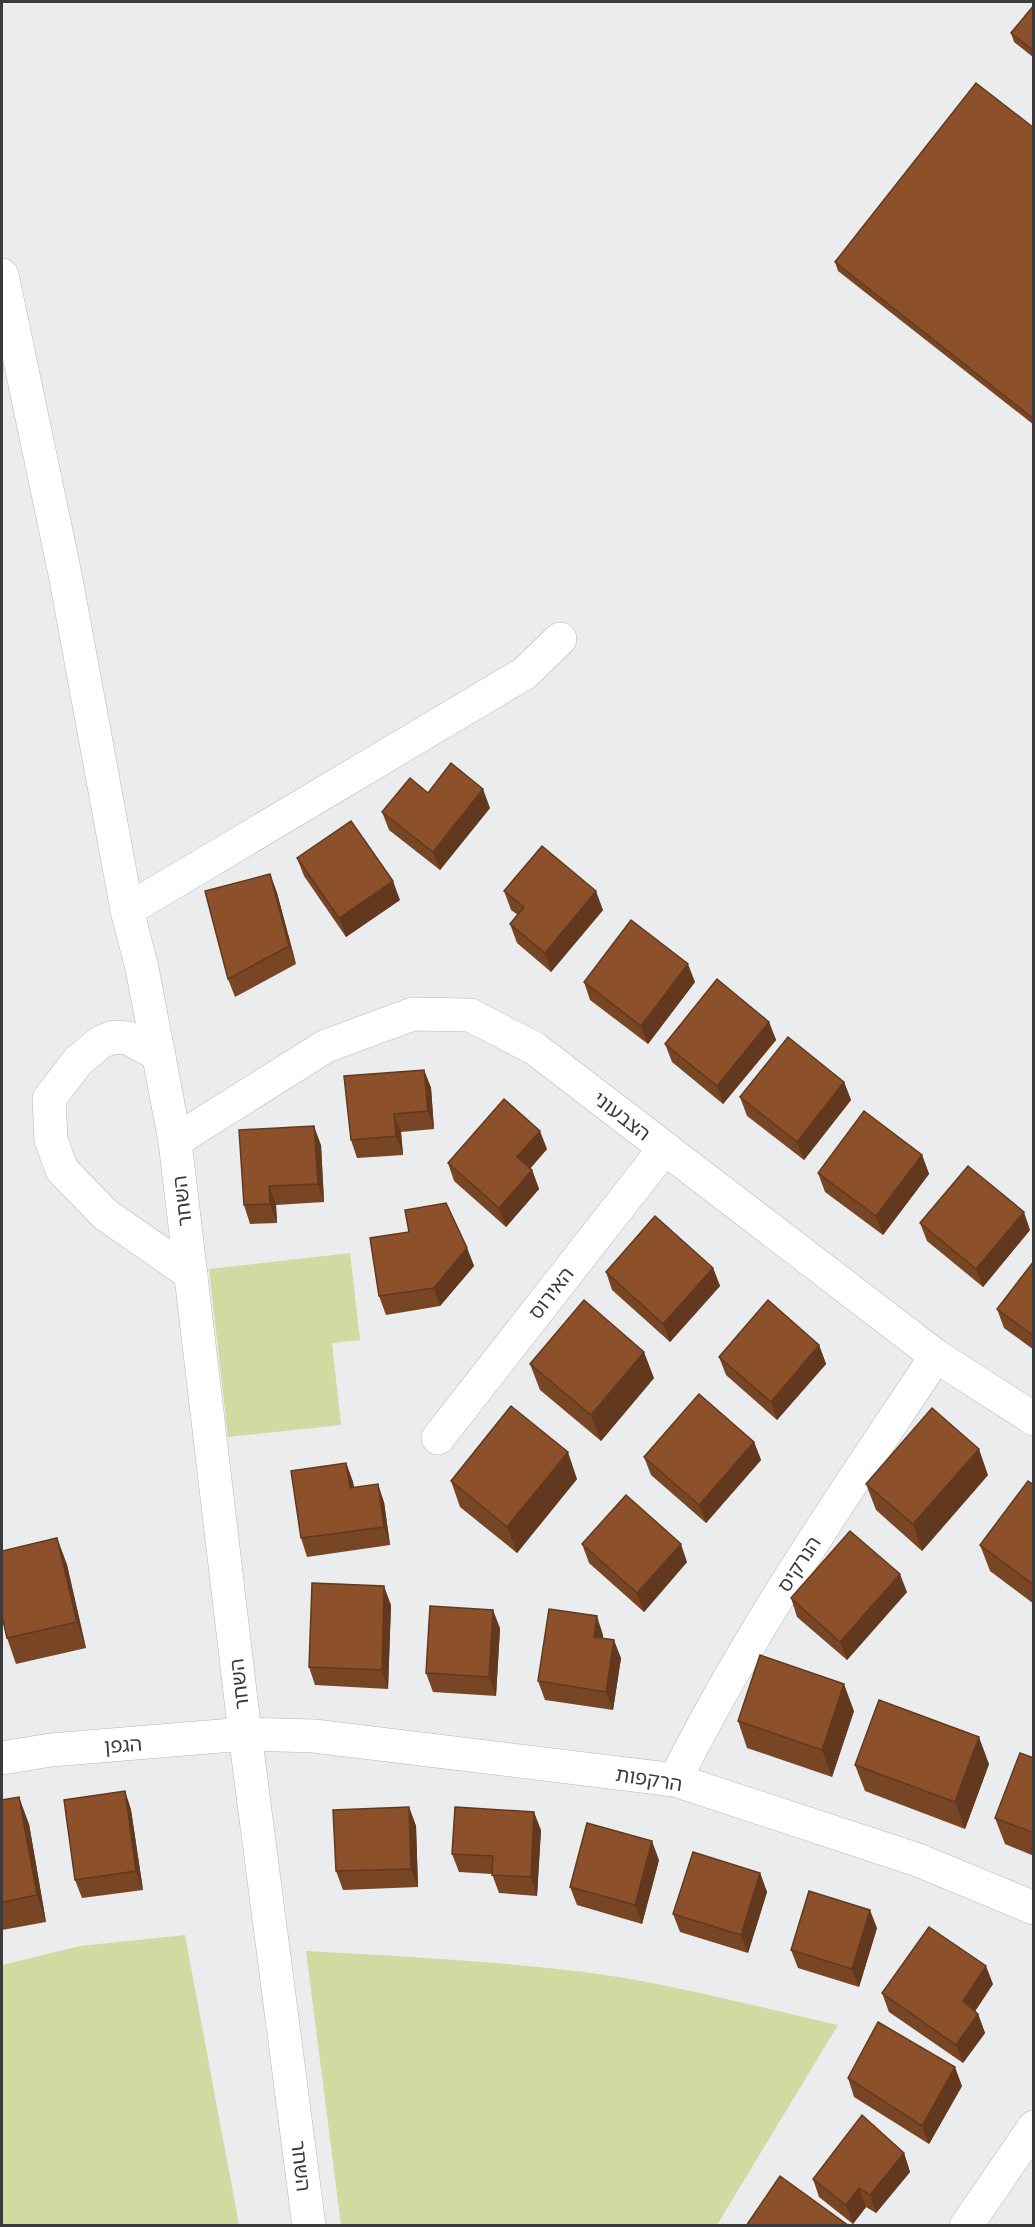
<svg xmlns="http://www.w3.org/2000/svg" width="1035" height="2227" font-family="'Space Grotesk','Noto Sans Hebrew',sans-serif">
<rect width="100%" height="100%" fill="#eaecee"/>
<!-- green -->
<g fill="#d1daa1">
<polygon points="350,1253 360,1340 332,1343 341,1425 228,1437 209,1269"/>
<polygon points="185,1935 239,2225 2,2225 2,1965 80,1946"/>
<path d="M306 1951C398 1956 492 1961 584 1972 669 1983 754 2006 838 2025L717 2225H341Z"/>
</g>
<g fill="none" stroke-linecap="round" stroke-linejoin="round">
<defs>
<g id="minor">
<polyline points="2,275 65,574 127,910 142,968 175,1141 245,1734 309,2226"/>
<polyline points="127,910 525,673 560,639"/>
<polyline points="159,1055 128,1038 113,1037 101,1042 78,1061 49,1099 51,1140 62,1170 106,1215 191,1274"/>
<polyline points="175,1141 326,1046 413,1014 470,1015 534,1048 936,1356 1034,1419"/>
<polyline points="438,1438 664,1149"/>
<polyline points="2,1758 51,1750 245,1734 314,1736 675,1780 918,1860 1034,1908"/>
<path d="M675 1780C749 1631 844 1495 936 1356"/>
<polyline points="966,2226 1034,2127"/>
</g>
</defs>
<!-- minor casing -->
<use href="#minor" stroke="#b5b7b9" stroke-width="34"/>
<!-- minor -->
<use href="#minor" stroke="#fff" stroke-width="33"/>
</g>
<!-- wall -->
<g fill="#784625">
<polygon points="1034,5 1034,58 1014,42 1011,33"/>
<polygon points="1034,128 1034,425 838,271 835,262"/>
<polygon points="490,808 440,870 389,830 382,812"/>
<polygon points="297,858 400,900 346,937 304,876"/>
<polygon points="270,874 277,893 296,964 235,997 228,979"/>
<polygon points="504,891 603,910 551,972 517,943 510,924 518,915 511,910"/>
<polygon points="584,982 695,982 648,1044 590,1000"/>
<polygon points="769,1022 776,1040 723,1104 672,1062 665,1044"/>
<polygon points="424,1070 431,1088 434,1129 401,1132 403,1155 357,1158 351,1140"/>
<polygon points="844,1082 851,1100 804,1160 747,1116 740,1097"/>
<polygon points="321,1145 324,1202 276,1205 277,1223 250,1224 244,1205"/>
<polygon points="547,1149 530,1168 532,1170 539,1189 506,1227 454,1181 448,1163"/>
<polygon points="922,1155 929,1174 883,1235 825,1192 818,1173"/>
<polygon points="920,1223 1030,1230 983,1287 927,1241"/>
<polygon points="467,1248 474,1266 440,1306 386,1315 379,1296"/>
<polygon points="1034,1261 1034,1350 1004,1328 997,1309"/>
<polygon points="713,1268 720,1286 670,1342 612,1290 606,1272"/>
<polygon points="819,1345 826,1364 777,1420 726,1375 719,1357"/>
<polygon points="530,1364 654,1378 601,1441 540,1390"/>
<polygon points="754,1442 761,1460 706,1523 651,1475 644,1457"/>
<polygon points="346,1463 353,1482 354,1487 384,1502 390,1545 307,1557 301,1538"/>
<polygon points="988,1475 922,1551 876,1510 866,1484"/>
<polygon points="577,1479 517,1553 460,1507 451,1481"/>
<polygon points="1034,1485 1034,1604 990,1571 980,1545"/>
<polygon points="57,1538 67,1565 86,1648 16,1664 7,1638"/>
<polygon points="582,1544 687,1562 644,1612 589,1563"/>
<polygon points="907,1592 847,1660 797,1617 791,1598"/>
<polygon points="391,1605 388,1689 315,1685 309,1667"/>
<polygon points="500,1628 496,1696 433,1692 426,1673"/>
<polygon points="603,1635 603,1638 621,1658 613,1710 545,1700 538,1681"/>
<polygon points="854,1711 832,1777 747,1748 738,1721"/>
<polygon points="1034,1758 1034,1856 1005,1844 995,1818"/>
<polygon points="989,1764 965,1829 865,1791 855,1765"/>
<polygon points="125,1791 131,1810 143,1890 82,1898 75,1880"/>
<polygon points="2,1800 29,1824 46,1922 2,1930"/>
<polygon points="409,1807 416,1826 418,1887 343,1890 336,1871"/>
<polygon points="541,1830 537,1896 499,1893 492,1874 459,1872 452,1854"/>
<polygon points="659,1860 642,1924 577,1905 570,1887"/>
<polygon points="760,1873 767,1892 748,1953 680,1932 673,1914"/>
<polygon points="877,1928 859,1987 798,1968 791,1950"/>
<polygon points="993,1984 975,2011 978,2014 985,2033 963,2063 889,2012 882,1993"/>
<polygon points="848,2078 962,2086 929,2144 854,2097"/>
<polygon points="904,2153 910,2172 876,2213 866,2207 853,2224 819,2197 813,2179"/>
</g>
<!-- shaded-wall -->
<g fill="#62391e">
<polygon points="483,789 490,808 440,870 433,852"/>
<polygon points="270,874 277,893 296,964 289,946"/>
<polygon points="393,881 400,900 346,937 339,918"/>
<polygon points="596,891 603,910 551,972 545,953"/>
<polygon points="688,964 695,982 648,1044 641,1026"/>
<polygon points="769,1022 776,1040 723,1104 717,1086"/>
<polygon points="424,1070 431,1088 434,1129 428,1111"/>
<polygon points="844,1082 851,1100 804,1160 797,1142"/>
<polygon points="394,1114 401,1132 403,1155 396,1136"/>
<polygon points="314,1126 321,1145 324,1202 318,1184"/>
<polygon points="540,1131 547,1149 524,1176 517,1157"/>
<polygon points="922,1155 929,1174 883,1235 876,1216"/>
<polygon points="532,1170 539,1189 506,1227 499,1208"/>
<polygon points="269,1186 276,1205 277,1223 270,1204"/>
<polygon points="1024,1212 1030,1230 983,1287 976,1269"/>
<polygon points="467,1248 474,1266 440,1306 434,1288"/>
<polygon points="713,1268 720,1286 670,1342 663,1324"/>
<polygon points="819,1345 826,1364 777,1420 771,1402"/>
<polygon points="644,1352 654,1378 601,1441 591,1415"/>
<polygon points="754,1442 761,1460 706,1523 699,1505"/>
<polygon points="979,1449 988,1475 922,1551 913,1524"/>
<polygon points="568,1452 577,1479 517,1553 507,1527"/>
<polygon points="346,1463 353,1482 357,1506 350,1488"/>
<polygon points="378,1484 384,1502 390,1545 384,1527"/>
<polygon points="57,1538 67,1565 86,1648 77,1622"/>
<polygon points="681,1544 687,1562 644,1612 637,1593"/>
<polygon points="900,1574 907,1592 847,1660 840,1642"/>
<polygon points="384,1586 391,1605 388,1689 382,1670"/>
<polygon points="493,1610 500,1628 496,1696 489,1677"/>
<polygon points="597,1616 603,1635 600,1655 594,1637"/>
<polygon points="614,1640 621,1658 613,1710 606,1692"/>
<polygon points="844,1684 854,1711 832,1777 822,1750"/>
<polygon points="979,1737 989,1764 965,1829 955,1802"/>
<polygon points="125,1791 131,1810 143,1890 136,1871"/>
<polygon points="19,1797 29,1824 46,1922 37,1895"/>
<polygon points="409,1807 416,1826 418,1887 411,1869"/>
<polygon points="534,1812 541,1830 537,1896 531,1877"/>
<polygon points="652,1841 659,1860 642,1924 635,1905"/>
<polygon points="760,1873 767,1892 748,1953 741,1935"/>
<polygon points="870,1910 877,1928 859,1987 852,1969"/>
<polygon points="986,1966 993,1984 970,2019 963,2001"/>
<polygon points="978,2014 985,2033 963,2063 956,2045"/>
<polygon points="955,2067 962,2086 929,2144 922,2126"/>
<polygon points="904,2153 910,2172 876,2213 870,2195"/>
<polygon points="859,2188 866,2207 853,2224 846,2205"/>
</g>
<!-- building -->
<g fill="#8c512b" stroke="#62391e" stroke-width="1.5">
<polygon points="1034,5 1034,51 1011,33"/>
<polygon points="976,83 1034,128 1034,419 835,262"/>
<polygon points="451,763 483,789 433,852 382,812 410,778 428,793"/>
<polygon points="351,821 393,881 339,918 297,858"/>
<polygon points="542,846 596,891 545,953 510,924 524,907 504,891"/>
<polygon points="270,874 289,946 228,979 205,891"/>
<polygon points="631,920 688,964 641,1026 584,982"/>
<polygon points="717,979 769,1022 717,1086 665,1044"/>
<polygon points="788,1037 844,1082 797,1142 740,1097"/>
<polygon points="424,1070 428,1111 394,1114 396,1136 351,1140 344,1076"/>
<polygon points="504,1099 540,1131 517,1157 532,1170 499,1208 448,1163"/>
<polygon points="864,1111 922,1155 876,1216 818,1173"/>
<polygon points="314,1126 318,1184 269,1186 270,1204 244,1205 239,1130"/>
<polygon points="968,1166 1024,1212 976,1269 920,1223"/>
<polygon points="446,1203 467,1248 434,1288 379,1296 370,1238 409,1232 405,1210"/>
<polygon points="655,1216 713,1268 663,1324 606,1272"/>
<polygon points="1034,1261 1034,1336 997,1309"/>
<polygon points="584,1300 644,1352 591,1415 530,1364"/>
<polygon points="768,1300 819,1345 771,1402 719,1357"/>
<polygon points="699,1394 754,1442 699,1505 644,1457"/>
<polygon points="511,1406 568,1452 507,1527 451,1481"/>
<polygon points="932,1408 979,1449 913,1524 866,1484"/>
<polygon points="346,1463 350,1488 378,1484 384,1527 301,1538 291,1471"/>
<polygon points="1028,1481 1034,1485 1034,1585 980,1545"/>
<polygon points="626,1495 681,1544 637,1593 582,1544"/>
<polygon points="850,1531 900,1574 840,1642 791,1598"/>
<polygon points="57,1538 77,1622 7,1638 2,1616 2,1551"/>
<polygon points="312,1583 384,1586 382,1670 309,1667"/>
<polygon points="430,1606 493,1610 489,1677 426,1673"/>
<polygon points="549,1609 597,1616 594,1637 614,1640 606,1692 538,1681"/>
<polygon points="760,1655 844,1684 822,1750 738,1721"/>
<polygon points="879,1700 979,1737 955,1802 855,1765"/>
<polygon points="1020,1753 1034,1758 1034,1833 995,1818"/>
<polygon points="125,1791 136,1871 75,1880 64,1800"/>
<polygon points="19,1797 37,1895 2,1902 2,1800"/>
<polygon points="409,1807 411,1869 336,1871 333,1810"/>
<polygon points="455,1807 534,1812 531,1877 492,1875 493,1856 452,1854"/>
<polygon points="587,1823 652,1841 635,1905 570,1887"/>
<polygon points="693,1852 760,1873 741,1935 673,1914"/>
<polygon points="809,1891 870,1910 852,1969 791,1950"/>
<polygon points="929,1927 986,1966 963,2001 978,2014 956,2045 882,1993"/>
<polygon points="878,2022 955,2067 922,2126 848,2078"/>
<polygon points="862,2115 904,2153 870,2195 859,2188 846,2205 813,2179"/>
<polygon points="780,2176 849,2226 746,2226"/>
</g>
<g text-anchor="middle" stroke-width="6" stroke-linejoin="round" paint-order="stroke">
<!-- street labels -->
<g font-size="20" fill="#3a3b3c" stroke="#fff">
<text transform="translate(622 1116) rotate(38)" y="7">הצבעוני</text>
<text transform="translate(182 1201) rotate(-97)" y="7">השחר</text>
<text transform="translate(551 1293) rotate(-52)" y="7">האירוס</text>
<text transform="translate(799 1564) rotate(-57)" y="7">הנרקיס</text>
<text transform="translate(239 1684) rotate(-97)" y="7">השחר</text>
<text transform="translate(123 1745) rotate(-4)" y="7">הגפן</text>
<text transform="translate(649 1779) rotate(9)" y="7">הרקפות</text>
<text transform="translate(301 2166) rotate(83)" y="7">השחר</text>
</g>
</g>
<!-- border -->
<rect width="1035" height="2227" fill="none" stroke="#3a3b3c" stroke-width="6"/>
</svg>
